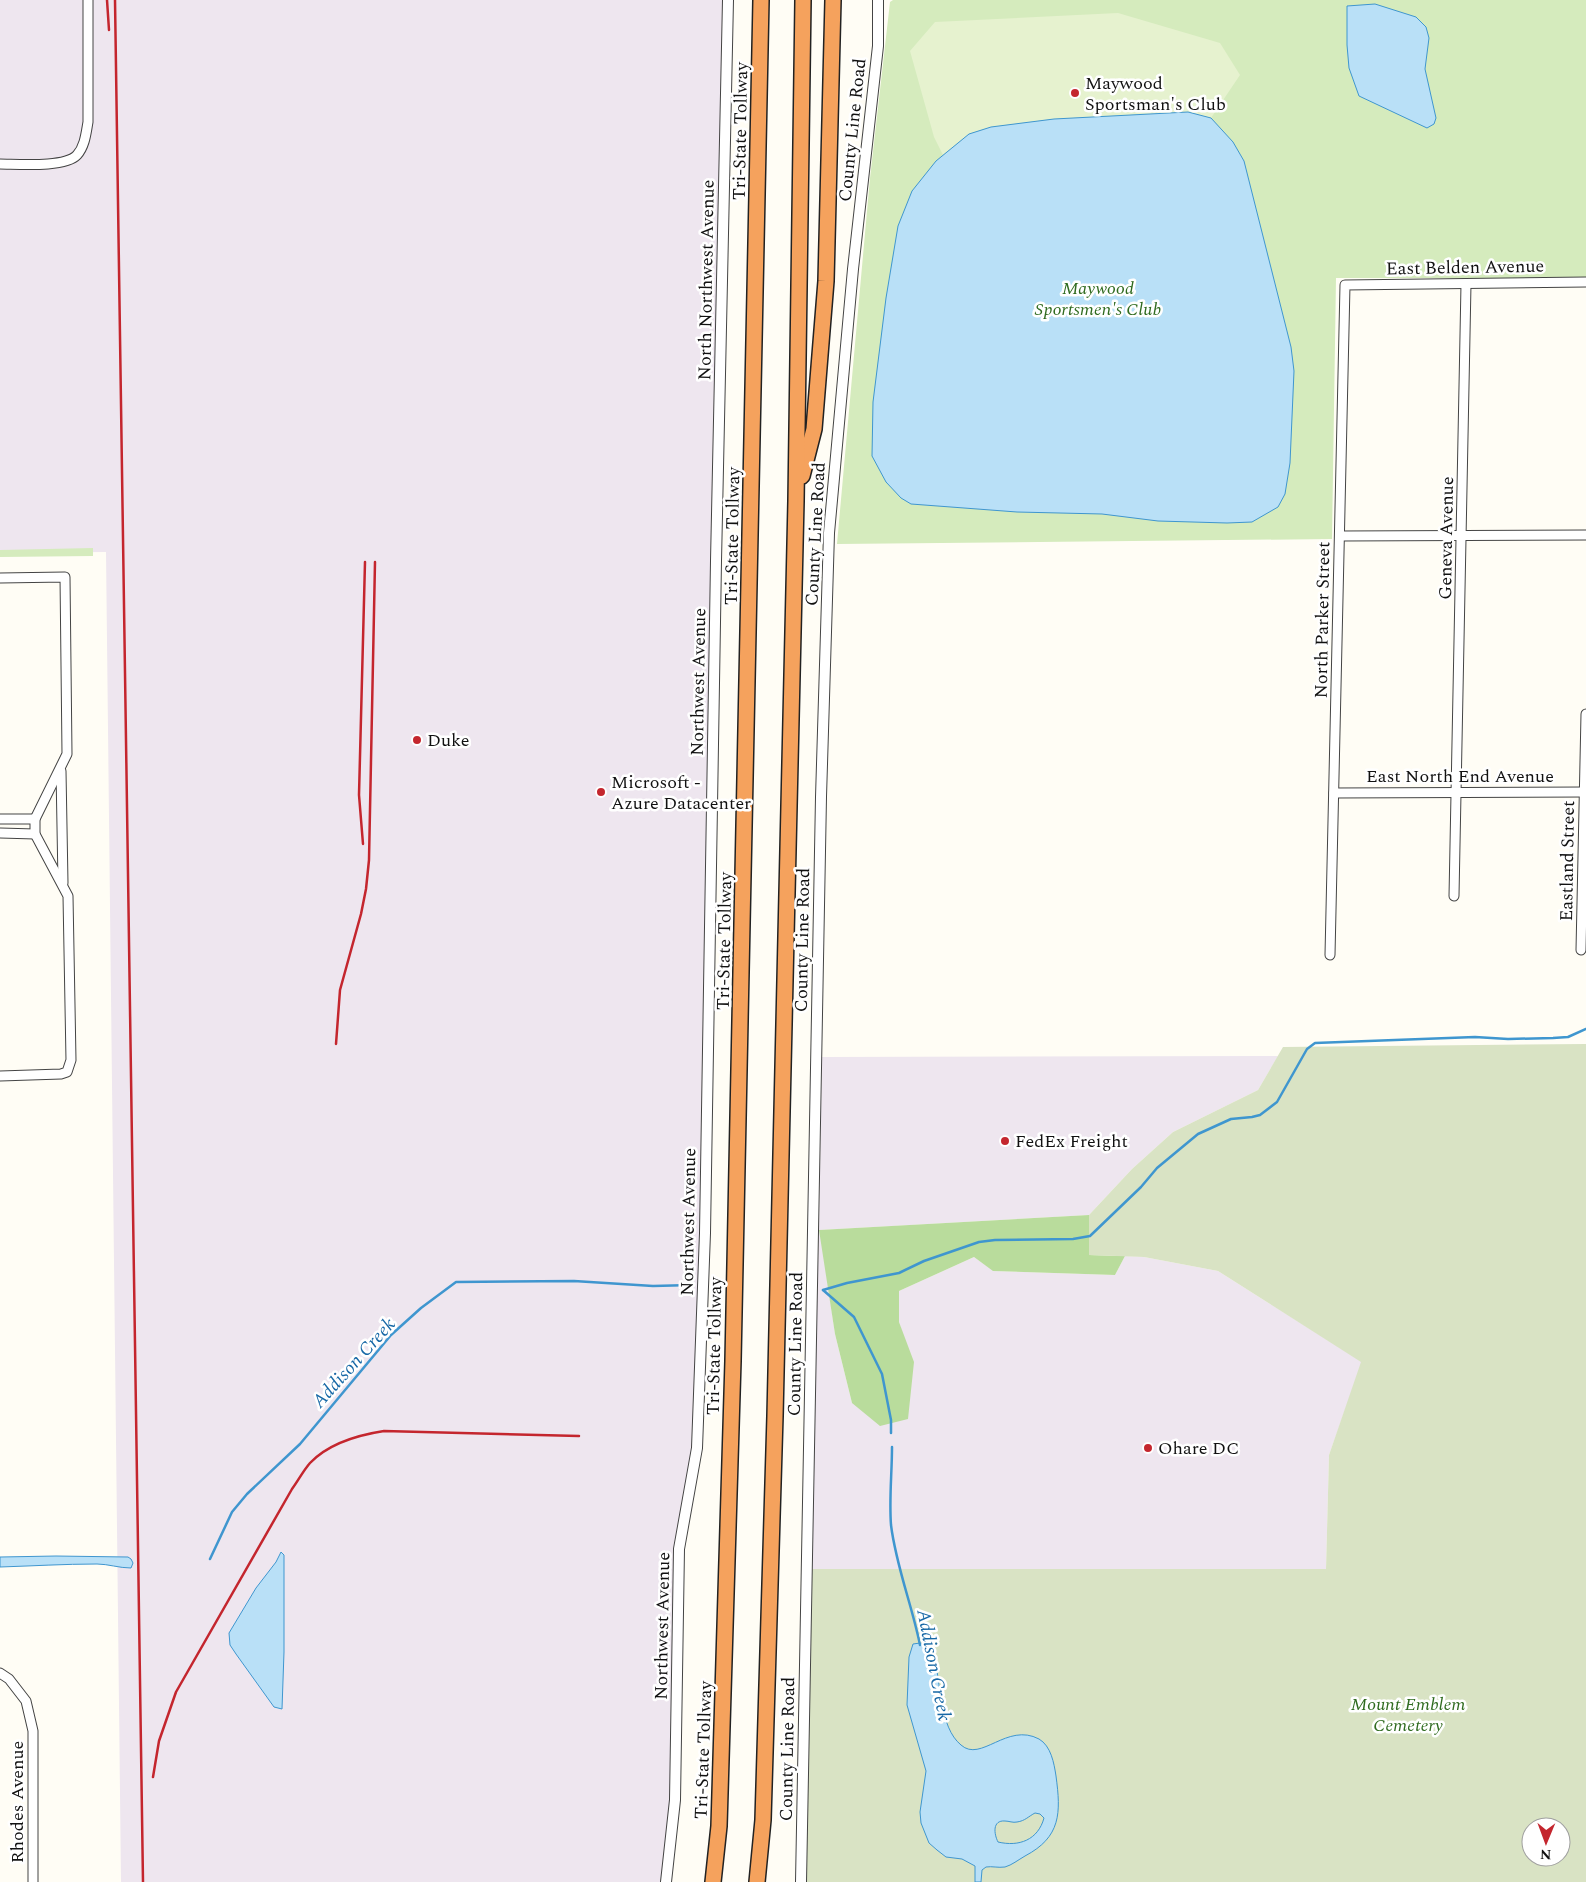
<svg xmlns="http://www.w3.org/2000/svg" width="1586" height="1882" font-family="Spectral,serif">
<rect width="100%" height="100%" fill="#fffdf5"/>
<!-- industrial -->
<g fill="#eee6ef">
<polygon points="0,0 728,0 697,1448 679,1549 675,1800 665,1882 121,1882 106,552 0,553"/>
<polygon points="1278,1056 1258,1090 1173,1132 1132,1169 1089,1215 820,1230 835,1334 852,1403 904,1338 899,1322 899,1291 974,1257 994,1271 1115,1275 1125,1256 1144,1257 1218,1271 1362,1362 1329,1455 1326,1569 810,1569 819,1230 822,1057"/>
</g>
<!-- green -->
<g fill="#d5ebbd">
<polygon points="893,0 1586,0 1586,278 1336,278 1332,539 837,544 870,178 890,2"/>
<polygon points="93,548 93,556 0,557 0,550"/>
</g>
<!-- forest -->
<polygon fill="#b9dc9c" points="1089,1215 1089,1255 1125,1256 1115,1275 993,1271 974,1257 899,1291 899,1322 914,1362 908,1419 880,1426 852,1403 835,1334 819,1230"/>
<!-- cemetery -->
<path fill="#d9e3c4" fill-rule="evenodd" d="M1586 1044V1882H805L810 1569H1326L1329 1455 1361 1362 1218 1271 1144 1257 1089 1255V1215L1132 1169 1173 1132 1258 1090 1283 1047ZM1531 1827H1561V1857H1531Z"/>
<!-- pitch -->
<polygon fill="#e6f2cf" points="1118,13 1220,43 1240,75 1211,118 1188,112 1054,119 991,127 969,134 943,155 934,137 910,51 935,22"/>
<!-- water -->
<g fill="#b9e0f7" stroke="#3f96cf" fill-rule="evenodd">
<polygon points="1375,4 1416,17 1426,27 1429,38 1425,69 1436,118 1434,124 1427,128 1359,96 1349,68 1347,45 1347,6"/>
<polygon points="1188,112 1211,118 1233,142 1244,161 1291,347 1294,371 1290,463 1285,494 1278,507 1252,522 1227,523 1158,521 1102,514 1017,512 911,504 901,498 886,482 872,456 873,402 886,298 898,226 912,191 936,161 969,134 991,127 1054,119"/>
<polygon points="281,1552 284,1555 284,1652 282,1709 274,1707 236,1654 230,1645 229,1633 256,1588 276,1562"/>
<path d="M56 1556 128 1557 131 1559 133 1563 131 1568C119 1568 108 1564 97 1564 64 1564 32 1566 0 1567V1557Z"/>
<path d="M920 1643 930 1649 934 1656C941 1682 939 1727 961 1745 981 1763 1007 1722 1039 1739 1051 1746 1054 1763 1056 1776 1061 1813 1061 1837 1025 1856 1018 1860 1012 1865 1005 1867 998 1868 992 1866 986 1867L982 1870 981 1882H975V1866L962 1859 946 1857 937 1850 929 1843 921 1823 920 1812 926 1771 907 1705 909 1657 913 1644ZM1035 1813 1040 1814 1044 1818C1038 1840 1019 1847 998 1842 994 1834 992 1820 1005 1821 1009 1821 1013 1823 1017 1822 1025 1821 1029 1816 1035 1813Z"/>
</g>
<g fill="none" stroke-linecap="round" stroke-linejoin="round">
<!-- stream -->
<g stroke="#3f96cf" stroke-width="2.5">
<polyline points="823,1290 847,1283 899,1273 924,1261 979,1242 995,1240 1073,1239 1090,1236 1141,1187 1157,1168 1198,1134 1231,1119 1252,1117 1260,1115 1277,1102 1307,1049 1315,1043 1475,1037 1508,1039 1553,1038 1568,1037 1586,1029"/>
<polyline points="823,1290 854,1317 882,1374 891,1420 891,1433"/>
<path d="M892 1447C892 1473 889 1499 891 1525 896 1566 912 1605 920 1645"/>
<polyline points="210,1559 232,1512 247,1494 300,1444 391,1335 421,1308 456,1282 574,1281 653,1286 692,1285"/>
</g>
<defs>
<g id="minor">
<path d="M0 164C17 164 65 168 77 155 85 146 86 133 88 122V0"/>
<polyline points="1340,536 1586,535"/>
<polyline points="0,578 65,577 67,754 35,819 35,834 68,896 71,1060 67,1072 61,1074 0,1076"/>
<polyline points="61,771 63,883"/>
<polyline points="1334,793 1586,792"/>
<polyline points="0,819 35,819"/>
<polyline points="0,833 35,834"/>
<polyline points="1454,896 1466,284"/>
<polyline points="1581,950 1586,714"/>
<polyline points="1330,955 1345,285 1586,282"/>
<polyline points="0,1673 9,1679 26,1701 33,1731 33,1882"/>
</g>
<g id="tertiary">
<polyline points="666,1882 675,1800 679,1549 697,1448 705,1233 716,561 728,0"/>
<polyline points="801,1882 821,797 829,533 853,269 878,46 878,0"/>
</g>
<g id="motorway">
<polyline points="802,476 814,429 826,281 833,0"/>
<polyline points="713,1882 719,1826 733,1361 761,0"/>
<polyline points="757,1882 763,1820 775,1416 796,501 803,0"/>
</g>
</defs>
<!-- minor casing -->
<use href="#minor" stroke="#444" stroke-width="11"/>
<!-- tertiary casing -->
<use href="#tertiary" stroke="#444" stroke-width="12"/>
<!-- motorway casing -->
<use href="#motorway" stroke="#222" stroke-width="18"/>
<!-- minor -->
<use href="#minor" stroke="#fff" stroke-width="9"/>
<!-- tertiary -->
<use href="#tertiary" stroke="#fff" stroke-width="10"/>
<!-- motorway -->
<use href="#motorway" stroke="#f5a25d" stroke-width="15"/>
<!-- rail -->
<g stroke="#c4262e" stroke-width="2.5">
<polyline points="107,0 109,30"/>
<polyline points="115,0 143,1882"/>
<polyline points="363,844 359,795 365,562"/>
<polyline points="336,1044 340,990 361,914 366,889 369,860 375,562"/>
<path d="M153 1777 159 1741 176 1692 292 1489C298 1481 303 1471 310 1463 329 1443 358 1435 384 1431L579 1436"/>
</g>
</g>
<!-- markers -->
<g fill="#c4262e" stroke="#fff" stroke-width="2">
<circle cx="1075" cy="93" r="5"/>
<circle cx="417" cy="740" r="5"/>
<circle cx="601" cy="792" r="5"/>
<circle cx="1005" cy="1141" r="5"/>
<circle cx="1148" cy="1448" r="5"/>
</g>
<g text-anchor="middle" stroke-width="5" stroke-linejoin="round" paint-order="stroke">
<!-- poi labels -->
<g font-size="18" fill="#111" stroke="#fff" text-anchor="start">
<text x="1085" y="89">Maywood<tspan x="1085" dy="21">Sportsman's Club</tspan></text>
<text x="427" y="746">Duke</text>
<text x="611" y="788">Microsoft -<tspan x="611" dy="21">Azure Datacenter</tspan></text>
<text x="1015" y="1147">FedEx Freight</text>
<text x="1158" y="1454">Ohare DC</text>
</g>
<!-- street labels -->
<g font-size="18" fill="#111" stroke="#fff">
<text transform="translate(852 130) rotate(-84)" y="6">County Line Road</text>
<text transform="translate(740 131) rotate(-89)" y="6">Tri-State Tollway</text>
<text transform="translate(1465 267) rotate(-1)" y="6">East Belden Avenue</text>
<text transform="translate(706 280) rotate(-89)" y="6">North Northwest Avenue</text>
<text transform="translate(815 534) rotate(-87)" y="6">County Line Road</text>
<text transform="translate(732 536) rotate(-89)" y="6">Tri-State Tollway</text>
<text transform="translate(1446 538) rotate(-89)" y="6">Geneva Avenue</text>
<text transform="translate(1322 620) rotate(-89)" y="6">North Parker Street</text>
<text transform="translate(698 682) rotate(-89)" y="6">Northwest Avenue</text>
<text x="1460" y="782">East North End Avenue</text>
<text transform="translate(1567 861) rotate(-89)" y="6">Eastland Street</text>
<text transform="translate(802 940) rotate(-89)" y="6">County Line Road</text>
<text transform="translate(724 941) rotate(-89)" y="6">Tri-State Tollway</text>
<text transform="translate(688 1222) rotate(-89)" y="6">Northwest Avenue</text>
<text transform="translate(795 1344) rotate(-89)" y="6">County Line Road</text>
<text transform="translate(714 1346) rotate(-89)" y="6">Tri-State Tollway</text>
<text transform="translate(662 1626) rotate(-89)" y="6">Northwest Avenue</text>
<text transform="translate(787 1749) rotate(-89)" y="6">County Line Road</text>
<text transform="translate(703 1750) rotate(-88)" y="6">Tri-State Tollway</text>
<text transform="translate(17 1802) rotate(-90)" y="6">Rhodes Avenue</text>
</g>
<!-- park labels -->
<g font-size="18" font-style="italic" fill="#2f6b1f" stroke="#fff">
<text x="1098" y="294">Maywood<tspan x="1098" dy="21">Sportsmen's Club</tspan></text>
<text x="1408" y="1710">Mount Emblem<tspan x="1408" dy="21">Cemetery</tspan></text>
</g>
<!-- water labels -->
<g font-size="19" font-style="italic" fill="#1768a6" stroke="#fff">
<text transform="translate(353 1362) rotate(-48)" y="7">Addison Creek</text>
<text transform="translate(935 1665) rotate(79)" y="7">Addison Creek</text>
</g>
</g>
<!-- north arrow -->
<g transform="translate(1546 1842) rotate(181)"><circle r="24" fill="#ffffff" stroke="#a0a0a0"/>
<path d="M0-4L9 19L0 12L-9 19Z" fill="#c4262e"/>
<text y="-8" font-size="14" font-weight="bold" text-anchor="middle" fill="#111111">N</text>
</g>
</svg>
